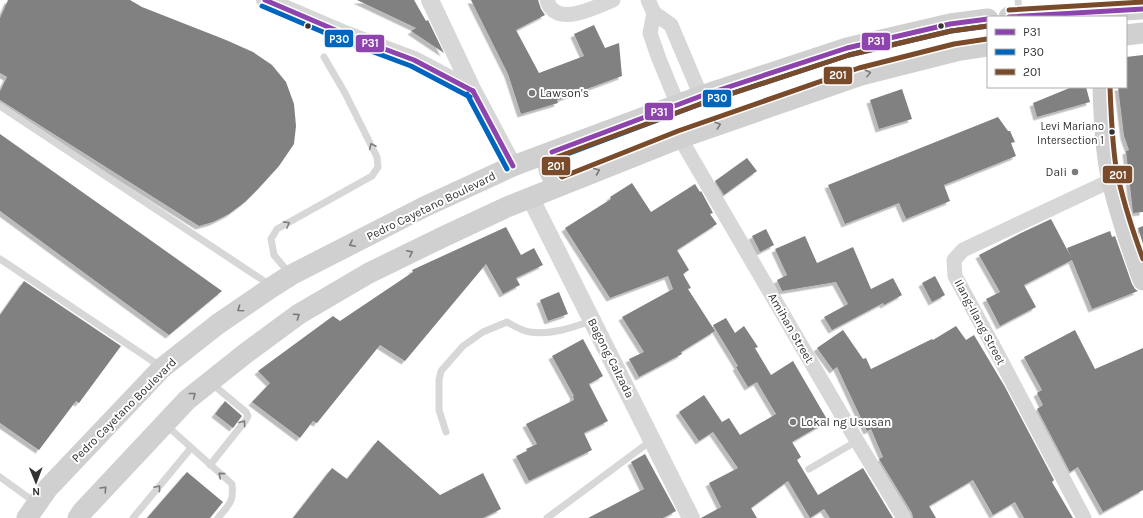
<svg xmlns="http://www.w3.org/2000/svg" width="1143" height="518" font-family="Karla,sans-serif">
<defs>
<filter id="shadow"><feDropShadow dx="-3.5" dy="3.5" stdDeviation="0" flood-color="#0004"/></filter>
</defs>
<rect width="100%" height="100%" fill="#fff"/>
<!-- building -->
<g fill="#818181" filter="url(#shadow)">
<polygon points="8,0 130,0 142,7 226,40 253,52 272,65 286,82 294,104 296,126 294,144 279,166 259,188 245,202 229,214 213,222 199,226 0,100 0,91 7,77 0,73 0,18"/>
<polygon points="357,0 414,0 426,21 428,20 444,53 411,31 416,28"/>
<polygon points="471,0 538,0 541,9 545,15 516,30 539,73 584,56 574,34 594,25 605,48 619,43 622,76 557,100 558,103 521,114 508,74"/>
<polygon points="1143,55 1143,212 1133,213 1126,151 1129,150 1124,136 1118,87 1126,87 1126,57"/>
<polygon points="1072,87 1086,87 1090,102 1037,117 1033,103"/>
<polygon points="902,89 912,119 879,129 870,100"/>
<polygon points="998,117 1008,131 1010,131 1015,142 1011,143 1016,156 944,185 950,201 906,219 899,203 845,224 828,185"/>
<polygon points="0,134 146,237 222,291 169,335 0,211"/>
<polygon points="747,158 757,171 724,195 715,181"/>
<polygon points="632,183 651,212 695,184 700,192 701,191 713,213 710,214 717,224 677,250 689,270 683,274 691,288 688,289 715,331 681,352 682,354 639,377 629,359 644,352 622,317 673,289 668,276 610,298 565,228 611,199 610,197"/>
<polygon points="1051,219 1071,257 1067,248 1110,231 1112,237 1115,236 1132,284 1135,289 1138,291 1092,309 1072,260 1024,285 1036,307 1000,326 986,299 1000,292 979,255 1021,233"/>
<polygon points="1143,226 1143,244 1138,228"/>
<polygon points="506,227 521,255 534,248 543,265 516,278 520,285 503,294 486,264 405,361 380,345 317,423 313,421 300,438 252,402 270,383 258,371 333,316 340,321 413,272 412,270"/>
<polygon points="766,229 774,245 760,252 752,236"/>
<polygon points="805,236 817,263 853,247 871,289 893,278 902,295 884,305 883,303 832,330 824,317 848,304 836,282 782,291 777,280 787,275 775,249"/>
<polygon points="935,276 945,295 932,302 922,283"/>
<polygon points="24,281 121,346 79,403 76,401 39,450 0,423 0,315"/>
<polygon points="559,292 568,314 548,321 540,300"/>
<polygon points="726,318 735,333 744,326 758,347 755,348 771,375 793,361 828,421 792,442 801,457 797,460 818,495 863,468 893,518 830,518 824,509 810,518 788,481 751,508 757,518 701,518 721,507 709,483 738,468 713,432 699,441 679,412 704,395 722,422 729,418 740,435 776,414 757,382 748,387 736,367 738,366 713,325"/>
<polygon points="956,326 966,340 974,335 1005,387 1054,480 1052,482 1073,518 1024,518 1015,502 993,515 973,480 929,506 936,518 913,518 912,513 879,459 883,457 871,429 867,431 837,367 833,370 817,348 843,330 863,359 866,358 871,369 932,339 933,340"/>
<polygon points="1075,330 1095,369 1143,348 1143,490 1103,512 1078,467 1070,472 1037,409 1043,405 1037,393 1042,390 1024,357"/>
<polygon points="583,339 603,376 589,384 608,421 584,433 592,450 529,481 516,456 527,451 526,449 537,444 526,424 574,400 573,396 574,396 552,356"/>
<polygon points="225,401 242,416 233,428 215,414"/>
<polygon points="378,440 440,495 483,473 501,509 483,518 293,518 332,468 347,479"/>
<polygon points="645,454 676,511 663,518 588,518 644,489 631,462"/>
<polygon points="187,472 223,502 210,518 147,518"/>
</g>
<g fill="none" stroke-linecap="round" stroke-linejoin="round">
<!-- service -->
<g stroke="#d7d7d7" stroke-width="7">
<polyline points="1018,0 1019,14"/>
<polyline points="0,106 270,285"/>
<polyline points="0,259 160,366"/>
<polyline points="289,273 274,255 271,239 277,229 372,176 378,167 377,157 345,93 324,57"/>
<path d="M166 425 232 484C234 503 229 504 218 518"/>
<path d="M446 432 439 410V380L441 371 463 346 483 332 507 322C514 326 522 331 530 332 551 335 571 328 591 321"/>
<polyline points="210,465 246,420 248,416 246,412 211,383"/>
<polyline points="809,469 857,441"/>
<polyline points="0,477 36,503"/>
<polyline points="133,518 191,448"/>
<polyline points="547,518 652,440"/>
</g>
<!-- minor -->
<g stroke="#d7d7d7" stroke-width="15">
<path d="M547 0C548 2 549 7 551 8 564 24 598 6 613 0"/>
<polyline points="648,0 654,13 671,25 701,96"/>
<polyline points="654,13 650,33 659,59 678,105"/>
<polyline points="680,138 857,441 904,518"/>
<polyline points="1084,518 997,353 955,276 954,260 963,250 1112,180"/>
</g>
<!-- tertiary -->
<g stroke="#d7d7d7" stroke-width="18">
<polyline points="265,0 347,35 414,60 473,91"/>
<polyline points="430,0 473,91 513,166"/>
<polyline points="530,197 691,518"/>
</g>
<!-- secondary -->
<g stroke="#d0d0d0" stroke-width="21">
<polyline points="1009,17 1143,9"/>
<polyline points="1126,35 1143,33"/>
<path d="M1103 87C1104 118 1105 150 1112 181 1120 215 1131 247 1143 280"/>
<path d="M552 152C545 168 549 175 561 185"/>
<polyline points="27,518 48,488 162,368 218,324 272,287 291,275 424,207 513,166 701,96 847,48 950,24 988,19"/>
<polyline points="78,518 82,512 187,400 246,353 299,314 369,273 445,236 507,207 680,138 861,75 956,51 988,46"/>
</g>
<defs>
<g id="bus-1">
<polyline points="265,0 347,35 414,60 473,91"/>
<polyline points="1009,17 1143,9"/>
<polyline points="473,91 513,166"/>
<polyline points="552,152 701,96 847,48 950,24 988,19"/>
</g>
<g id="bus-2">
<polyline points="262,6 344,41 411,66 470,97"/>
<polyline points="467,94 507,169"/>
<polyline points="554,159 703,103 849,55 951,31 988,26"/>
</g>
<g id="bus-3">
<polyline points="1009,10 1143,2"/>
<path d="M987 39 954 44 859 68 678 131 562 177C556 171 555 166 557 157L703 103 849 55 951 31 988 26"/>
<path d="M1110 87C1111 114 1112 141 1116 167 1122 199 1132 229 1143 259"/>
</g>
</defs>
<!-- bus-1 casing -->
<use href="#bus-1" stroke="#fff" stroke-width="8"/>
<!-- bus-2 casing -->
<use href="#bus-2" stroke="#fff" stroke-width="8"/>
<!-- bus-3 casing -->
<use href="#bus-3" stroke="#fff" stroke-width="8"/>
<!-- bus-1 -->
<use href="#bus-1" stroke="#8e44ad" stroke-width="5"/>
<!-- bus-2 -->
<use href="#bus-2" stroke="#0065bd" stroke-width="5"/>
<!-- bus-3 -->
<use href="#bus-3" stroke="#7a4b2a" stroke-width="5"/>
</g>
<!-- one-way arrows -->
<defs><path id="oneway-chevron" d="M-2-3.5L2.5 0L-2 3.5" fill="none" stroke-width="1.6" stroke-linecap="round" stroke-linejoin="round"/></defs>
<g stroke="#7a7a7a">
<use href="#oneway-chevron" transform="translate(868 73) rotate(-14)"/>
<use href="#oneway-chevron" transform="translate(718 125) rotate(-19)"/>
<use href="#oneway-chevron" transform="translate(597 171) rotate(-22)"/>
<use href="#oneway-chevron" transform="translate(352 244) rotate(153)"/>
<use href="#oneway-chevron" transform="translate(410 253) rotate(-26)"/>
<use href="#oneway-chevron" transform="translate(240 309) rotate(145)"/>
<use href="#oneway-chevron" transform="translate(297 316) rotate(-34)"/>
<use href="#oneway-chevron" transform="translate(193 395) rotate(-38)"/>
<use href="#oneway-chevron" transform="translate(104 489) rotate(-47)"/>
</g>
<g stroke="#7d7d7d">
<use href="#oneway-chevron" transform="translate(372 146) rotate(-116)"/>
<use href="#oneway-chevron" transform="translate(287 224) rotate(-29)"/>
<use href="#oneway-chevron" transform="translate(243 423) rotate(-54)"/>
<use href="#oneway-chevron" transform="translate(221 475) rotate(-139)"/>
<use href="#oneway-chevron" transform="translate(158 488) rotate(-50)"/>
</g>
<!-- markers -->
<g fill="#333" stroke="#fff" stroke-width="1.5">
<circle cx="308" cy="26" r="3.5"/>
<circle cx="941" cy="26" r="3.5"/>
<circle cx="1112" cy="132" r="3.5"/>
</g>
<g fill="#7a7a7a" stroke="#fff" stroke-width="1.5">
<circle cx="532" cy="93" r="4"/>
<circle cx="1075" cy="172" r="4"/>
<circle cx="793" cy="422" r="4"/>
</g>
<g text-anchor="middle" stroke-width="4" stroke-linejoin="round" paint-order="stroke">
<!-- bus labels -->
<g font-size="11" fill="#333" stroke="#fff" text-anchor="end">
<text x="1104" y="130">Levi Mariano<tspan x="1104" dy="14">Intersection 1</tspan></text>
</g>
<!-- poi labels -->
<g font-size="12" fill="#333" stroke="#fff" text-anchor="start">
<text x="540" y="97">Lawson's</text>
<text x="1067" y="176" text-anchor="end">Dali</text>
<text x="801" y="426">Lokal ng Ususan</text>
</g>
<!-- street labels -->
<g font-size="12" fill="#333" stroke="#fff">
<text transform="translate(431 206) rotate(-26)" y="4">Pedro Cayetano Boulevard</text>
<text transform="translate(980 322) rotate(62)" y="4">Ilang-Ilang Street</text>
<text transform="translate(791 328) rotate(60)" y="4">Amihan Street</text>
<text transform="translate(611 358) rotate(63)" y="4">Bagong Calzada</text>
<text transform="translate(124 410) rotate(-45)" y="4">Pedro Cayetano Boulevard</text>
</g>
</g>
<g stroke="#fff" stroke-width="1.5">
<rect x="324" y="29" width="30" height="19" rx="4" fill="#0065bd"/>
<rect x="861" y="32" width="30" height="19" rx="4" fill="#8e44ad"/>
<rect x="355" y="34" width="30" height="19" rx="4" fill="#8e44ad"/>
<rect x="823" y="66" width="30" height="19" rx="4" fill="#7a4b2a"/>
<rect x="702" y="89" width="30" height="19" rx="4" fill="#0065bd"/>
<rect x="644" y="102" width="30" height="19" rx="4" fill="#8e44ad"/>
<rect x="541" y="156" width="30" height="20" rx="4" fill="#7a4b2a"/>
<rect x="1102" y="165" width="31" height="19" rx="4" fill="#7a4b2a"/>
</g>
<g font-size="11" text-anchor="middle" font-weight="bold" fill="#fff">
<text x="339" y="43">P30</text>
<text x="876" y="45">P31</text>
<text x="370" y="47">P31</text>
<text x="838" y="79">201</text>
<text x="717" y="102">P30</text>
<text x="659" y="116">P31</text>
<text x="556" y="170">201</text>
<text x="1118" y="179">201</text>
</g>
<!-- legend -->
<rect x="987" y="16" width="140" height="72" fill="#ffffff" stroke="#adadad"/>
<rect x="995" y="29" width="20" height="6" fill="#8e44ad" stroke="#adadad"/>
<text x="1023" y="36" font-size="12" fill="#333333">P31</text>
<rect x="995" y="49" width="20" height="6" fill="#0065bd" stroke="#adadad"/>
<text x="1023" y="56" font-size="12" fill="#333333">P30</text>
<rect x="995" y="69" width="20" height="6" fill="#7a4b2a" stroke="#adadad"/>
<text x="1023" y="76" font-size="12" fill="#333333">201</text>
<!-- north arrow -->
<g transform="translate(36 482) rotate(179)" stroke="#ffffff" stroke-width="3" paint-order="stroke">
<path d="M0-3L7 15L0 10L-7 15Z" fill="#333333"/>
<text y="-6" font-size="11" font-weight="bold" text-anchor="middle" fill="#333333">N</text>
</g>
</svg>
